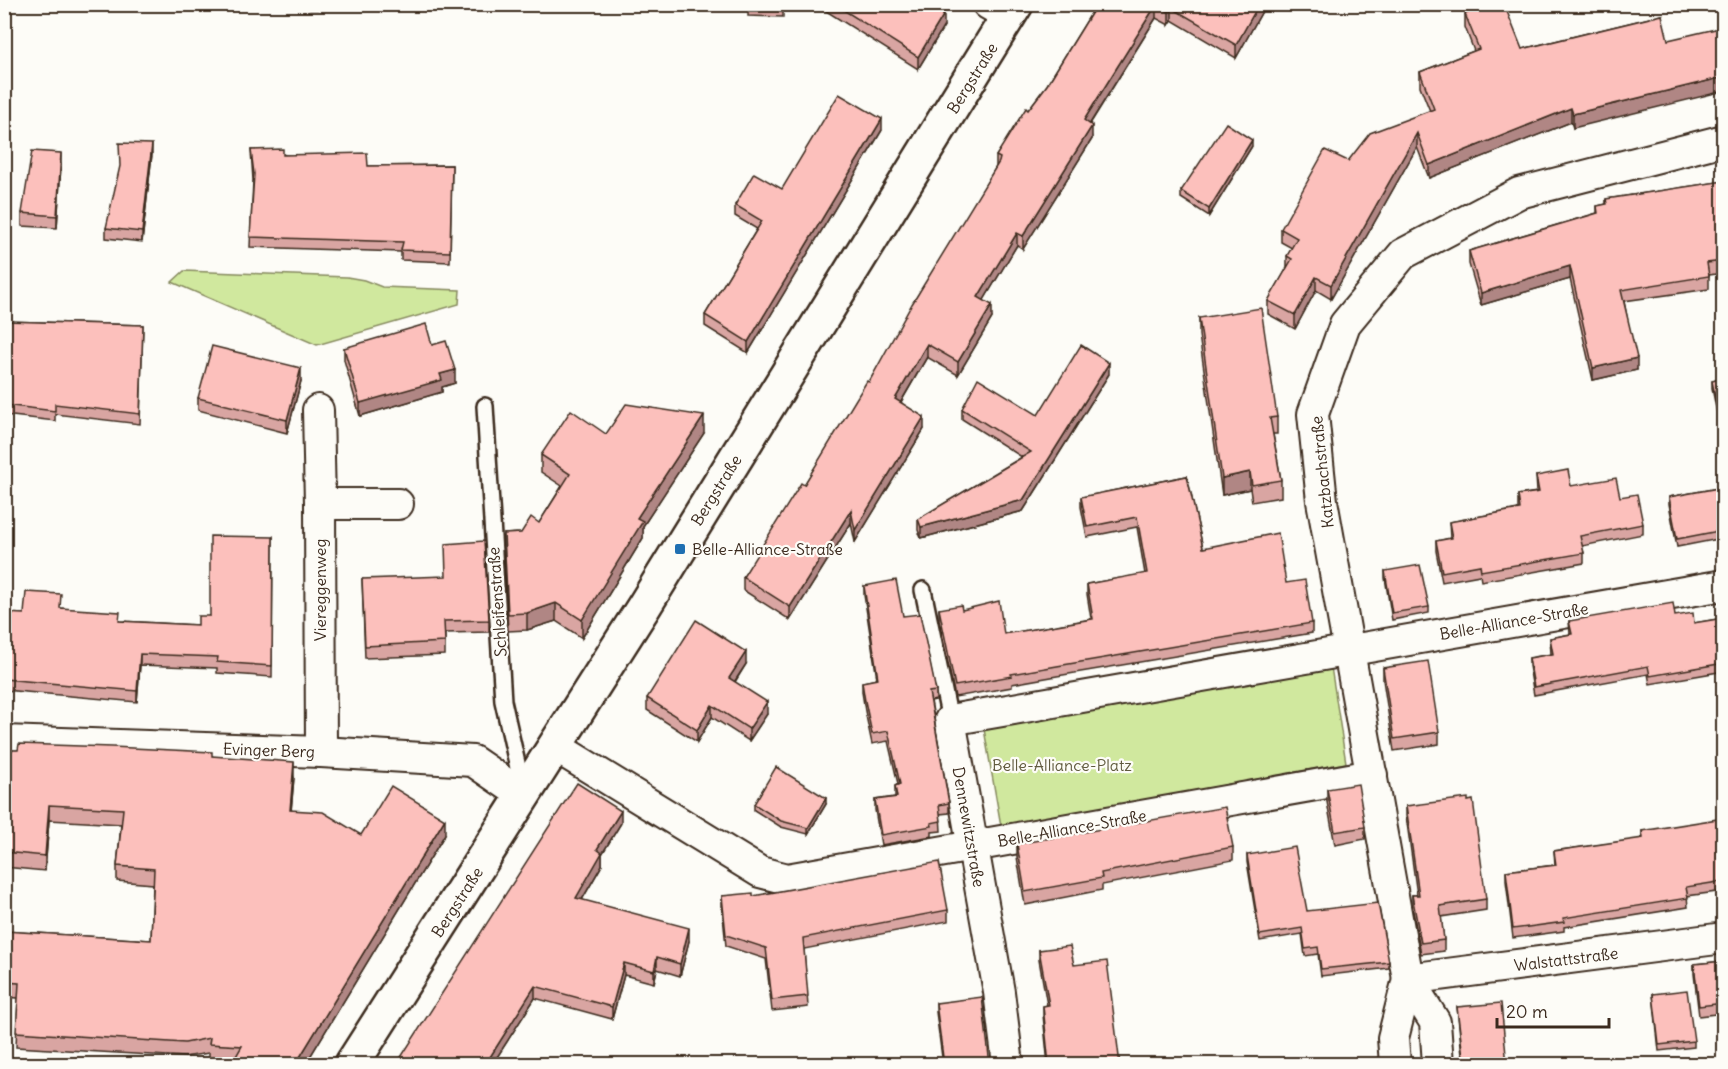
<svg xmlns="http://www.w3.org/2000/svg" width="1728" height="1069" font-family="Delius,sans-serif">
<rect width="100%" height="100%" fill="#fdfcf7"/>
<filter id="ink" filterUnits="userSpaceOnUse"><feTurbulence type="fractalNoise" baseFrequency=".0167" numOctaves="2"/><feDisplacementMap in="SourceGraphic" scale="12" xChannelSelector="R" yChannelSelector="G"/><feConvolveMatrix kernelMatrix="1 2 1 2 8 2 1 2 1" color-interpolation-filters="sRGB"/></filter>
<g filter="url(#ink)">
<!-- green -->
<g fill="#d0e89e" stroke="#86895e" stroke-width="1.5">
<polygon points="184,271 347,277 364,280 382,287 460,290 459,304 317,345 172,282"/>
<polygon points="1331,667 1346,763 1001,826 984,729"/>
</g>
<g fill="none" stroke-linecap="round" stroke-linejoin="round">
<defs>
<g id="service">
<polyline points="485,406 503,701 523,790"/>
<polyline points="923,590 950,720"/>
</g>
<g id="minor">
<polyline points="988,4 1009,16"/>
<polyline points="318,410 320,504"/>
<polyline points="4,741 321,752 473,761 524,796"/>
<polyline points="556,747 760,872 787,879 1372,775"/>
<polyline points="321,752 320,504 398,504"/>
<polyline points="1408,979 1724,938"/>
<polyline points="1008,1064 999,992 950,720 1724,585"/>
<polyline points="1395,1064 1393,1038 1408,979"/>
<polyline points="1438,1064 1435,1022 1408,979 1322,501 1313,414 1345,324 1403,254 1519,193 1724,140"/>
</g>
<polyline id="tertiary" points="352,1064 643,608 1016,4"/>
</defs>
<!-- service casing -->
<use href="#service" stroke="#3b2a1e" stroke-width="20"/>
<!-- minor casing -->
<use href="#minor" stroke="#3b2a1e" stroke-width="34"/>
<!-- tertiary casing -->
<use href="#tertiary" stroke="#3b2a1e" stroke-width="38"/>
<!-- service -->
<use href="#service" stroke="#fdfcf7" stroke-width="15"/>
<!-- minor -->
<use href="#minor" stroke="#fdfcf7" stroke-width="30"/>
<!-- tertiary -->
<use href="#tertiary" stroke="#fdfcf7" stroke-width="33"/>
</g>
<!-- wall -->
<g fill="#d9a5a2" stroke="#3b2a1e" stroke-width="1.5">
<rect x="310" y="4" width="37" height="5"/>
<polygon points="748,4 783,4 783,17 748,16"/>
<polygon points="815,4 929,4 944,26 918,69"/>
<polygon points="1097,4 1266,4 1236,58 1172,20 1169,25 1156,18 1090,124 1092,139 1023,249 1017,245 983,301 992,318 958,375 927,357 901,402 924,429 855,542 851,523 790,620 743,590 743,577 804,485 869,382 996,167 996,156 1028,110 1047,85"/>
<polygon points="1465,14 1522,49 1662,15 1573,128 1571,122 1429,178 1417,147 1331,299 1316,290 1295,329 1268,314 1268,301 1287,268 1287,256 1292,248 1281,242 1281,229 1348,161 1430,111 1420,86 1420,72 1474,51 1465,27"/>
<polygon points="882,130 748,353 705,326 705,315 757,229 735,216 735,205 782,189"/>
<polygon points="1252,146 1209,216 1181,198 1181,191"/>
<polygon points="251,150 368,166 452,165 450,262 401,260 401,252 250,247 253,180"/>
<polygon points="152,154 142,242 106,238 106,228"/>
<polygon points="61,165 57,228 22,226 22,213"/>
<polygon points="1724,181 1724,273 1709,275 1709,289 1624,301 1637,370 1593,380 1570,279 1481,305 1469,264 1469,251 1597,213 1597,206 1606,204 1606,199"/>
<polygon points="1199,318 1277,417 1277,434 1273,434 1281,480 1281,497 1252,502 1250,489 1222,495 1199,335"/>
<polygon points="4,321 143,325 140,424 55,414 55,421 4,415"/>
<polygon points="432,345 455,383 442,387 442,392 360,416 344,360 344,348"/>
<polygon points="1109,374 1023,511 921,538 918,530 918,519 1022,457 962,419 962,409 1038,415"/>
<polygon points="1724,378 1724,449 1712,388 1712,381"/>
<polygon points="301,381 287,433 198,410 198,398"/>
<polygon points="704,433 643,526 643,538 582,638 556,621 527,630 508,631 504,551 504,534 521,533 539,523 562,486 541,472 541,455 606,434"/>
<polygon points="1187,476 1203,548 1286,583 1312,623 1312,633 1057,676 1012,684 1012,687 955,697 939,620 939,609 962,610 1004,634 1091,619 1087,594 1087,584 1145,574 1137,527 1087,537 1081,507 1081,497"/>
<polygon points="1536,476 1571,486 1620,497 1643,524 1643,534 1582,546 1584,553 1584,563 1481,581 1480,575 1442,582 1436,551 1436,541 1450,538 1449,522 1518,509 1518,495 1537,492"/>
<polygon points="1724,487 1724,538 1677,547 1669,504 1669,497"/>
<polygon points="273,537 272,677 217,673 217,668 140,665 137,702 4,690 4,613 24,614 61,608 120,621 198,625 210,616"/>
<polygon points="1385,571 1429,607 1429,613 1392,620 1385,578"/>
<polygon points="362,579 489,620 489,632 445,633 445,655 365,658"/>
<polygon points="864,586 903,616 936,691 936,700 931,701 949,803 949,813 940,814 941,831 932,832 932,836 881,845 875,810 875,800 895,797 895,786 898,784 888,741 872,744 865,711 862,692 862,682 877,679 864,595"/>
<polygon points="1675,616 1694,623 1724,618 1724,671 1650,684 1648,674 1534,695 1529,666 1529,658 1551,654 1550,638 1570,634 1569,621"/>
<polygon points="746,664 735,682 767,714 749,741 712,717 697,742 647,710 647,698"/>
<polygon points="1383,668 1439,732 1439,744 1394,751 1383,680"/>
<polygon points="4,750 212,756 294,777 291,810 361,835 445,834 305,1065 231,1065 233,1060 209,1059 209,1053 185,1057 16,1047 18,998 4,997 4,931 151,940 153,884 117,881 117,866 121,824 49,820 45,871 4,867"/>
<polygon points="1327,789 1365,827 1365,839 1335,845 1327,802"/>
<polygon points="754,804 826,804 808,834 781,827 754,810"/>
<polygon points="1406,806 1486,899 1486,910 1441,917 1444,940 1444,951 1421,954 1412,906 1412,895 1417,895 1406,816"/>
<polygon points="621,823 602,854 602,865 582,900 689,941 680,976 657,969 654,983 624,975 612,1019 535,998 492,1065 396,1065"/>
<polygon points="1724,826 1724,891 1687,896 1688,907 1564,927 1564,931 1513,938 1506,881 1506,871 1555,865 1554,851 1642,839 1642,831"/>
<polygon points="1017,844 1233,847 1233,860 1102,885 1102,890 1025,905 1017,857"/>
<polygon points="1247,855 1307,911 1389,962 1389,968 1321,976 1318,954 1305,956 1302,934 1260,941 1247,862"/>
<polygon points="722,896 753,896 948,910 948,921 804,949 808,1007 772,1011 766,959 726,946 722,907"/>
<polygon points="1039,950 1074,965 1120,1065 1048,1065 1043,1015 1043,1006 1047,1005 1039,960"/>
<polygon points="1724,961 1724,1013 1699,1016 1694,974 1694,964"/>
<polygon points="1653,994 1694,1041 1694,1047 1659,1051"/>
<polygon points="936,1003 990,1065 943,1065 936,1012"/>
<polygon points="1457,1007 1507,1065 1463,1065"/>
</g>
<!-- shaded-wall -->
<g fill="#b08684" stroke="#3b2a1e" stroke-width="1.5">
<polygon points="1259,4 1266,4 1236,58 1236,45"/>
<polygon points="1156,5 1156,18 1084,133 1084,120"/>
<polygon points="1172,8 1172,20 1169,25 1169,12"/>
<polygon points="944,14 944,26 918,69 918,57"/>
<polygon points="1724,77 1724,91 1573,128 1573,114"/>
<polygon points="1571,108 1571,122 1429,178 1429,165"/>
<polygon points="882,119 882,130 748,353 748,342"/>
<polygon points="1092,126 1092,139 1023,249 1023,236"/>
<polygon points="1417,133 1417,147 1331,299 1331,285"/>
<polygon points="1252,140 1252,146 1209,216 1209,209"/>
<polygon points="152,144 152,154 142,242 142,232"/>
<polygon points="61,153 61,165 57,228 57,216"/>
<polygon points="1017,233 1017,245 978,310 978,297"/>
<polygon points="1570,266 1570,279 1481,305 1481,293"/>
<polygon points="1316,277 1316,290 1295,329 1295,315"/>
<polygon points="992,305 992,318 958,375 958,362"/>
<polygon points="927,344 927,357 895,412 895,399"/>
<polygon points="1637,358 1637,370 1593,380 1593,368"/>
<polygon points="1109,363 1109,374 1023,511 921,538 921,527 1023,500"/>
<polygon points="301,368 301,381 287,433 287,420"/>
<polygon points="455,370 455,383 442,387 442,392 360,416 360,403 440,374"/>
<polygon points="704,416 704,433 643,526 643,538 582,638 582,620 637,518"/>
<polygon points="924,417 924,429 855,542 855,530"/>
<polygon points="1250,472 1250,489 1222,495 1222,478"/>
<polygon points="851,510 851,523 790,620 790,607"/>
<polygon points="556,603 556,621 527,630 527,613"/>
<polygon points="746,652 746,664 729,690 729,678"/>
<polygon points="140,654 140,665 137,702 137,691"/>
<polygon points="767,702 767,714 749,741 749,729"/>
<polygon points="712,705 712,717 697,742 697,730"/>
<polygon points="294,762 294,777 290,824 290,810"/>
<polygon points="826,798 826,804 808,834 808,828"/>
<polygon points="49,805 49,820 45,871 45,856"/>
<polygon points="621,811 621,823 602,854 602,865 576,910 576,898 597,849"/>
<polygon points="445,819 445,834 305,1065 297,1065 297,1062"/>
<polygon points="689,928 689,941 680,976 680,964"/>
<polygon points="657,957 657,969 654,983 654,971"/>
<polygon points="624,963 624,975 612,1019 612,1007"/>
<polygon points="535,986 535,998 492,1065 485,1065"/>
</g>
<!-- building -->
<g fill="#fcc0bc" stroke="#3b2a1e" stroke-width="1.5">
<polygon points="749,4 783,4 783,6"/>
<polygon points="834,4 929,4 944,14 918,57"/>
<polygon points="1097,4 1259,4 1236,45 1172,8 1169,12 1156,5 1084,120 1092,126 1023,236 1017,233 978,297 992,305 958,362 927,344 895,399 924,417 855,530 851,510 790,607 743,577 801,483 804,485 867,381 869,382 912,304 999,162 1000,158 996,156 1026,108 1028,110 1047,85"/>
<polygon points="1488,4 1504,4 1522,49 1662,15 1668,40 1724,27 1724,77 1573,114 1571,108 1429,165 1417,133 1331,285 1316,277 1295,315 1268,301 1292,259 1287,256 1297,238 1281,229 1325,150 1348,161 1370,133 1434,109 1420,72 1479,49 1465,14"/>
<polygon points="839,94 882,119 748,342 705,315 762,221 735,205 754,173 782,189"/>
<polygon points="1226,123 1252,140 1209,209 1181,191"/>
<polygon points="119,143 152,144 142,232 106,228 120,166"/>
<polygon points="283,149 283,155 367,153 368,166 452,165 450,252 401,250 403,242 250,237 254,174 251,150"/>
<polygon points="32,151 61,153 57,216 22,213"/>
<polygon points="1724,181 1724,261 1707,263 1709,276 1621,290 1637,358 1593,368 1570,266 1481,293 1469,251 1598,213 1597,206 1607,204 1606,199"/>
<polygon points="1261,308 1277,417 1270,418 1281,480 1252,485 1250,472 1222,478 1199,318"/>
<polygon points="4,321 143,325 140,414 55,404 55,411 4,405"/>
<polygon points="426,324 432,345 446,341 455,370 440,374 442,380 360,403 344,348"/>
<polygon points="1081,345 1109,363 1023,500 921,527 918,519 1031,452 962,409 978,378 1038,415"/>
<polygon points="212,346 301,368 287,420 198,398"/>
<polygon points="1724,378 1724,441 1712,381"/>
<polygon points="626,404 704,416 637,518 643,521 582,620 556,603 527,613 508,614 504,534 521,533 531,517 539,523 570,474 541,455 571,410 606,434"/>
<polygon points="1568,470 1571,486 1616,478 1620,497 1637,494 1643,524 1580,536 1584,553 1481,571 1480,565 1442,572 1436,541 1452,538 1449,522 1520,509 1518,495 1539,492 1536,476"/>
<polygon points="1187,476 1203,548 1278,533 1286,583 1305,580 1312,623 1057,666 1011,674 1012,676 955,686 939,609 961,605 962,610 999,601 1004,634 1093,619 1087,584 1147,573 1137,517 1087,527 1081,497"/>
<polygon points="1724,487 1724,530 1677,539 1669,497"/>
<polygon points="210,536 273,537 272,666 217,662 218,657 140,654 137,691 4,679 4,613 24,614 26,592 61,594 60,608 120,612 119,621 198,625 198,616 210,616"/>
<polygon points="484,541 489,620 444,621 445,642 365,646 362,579 446,576 445,544"/>
<polygon points="1420,565 1429,607 1392,613 1385,571"/>
<polygon points="896,580 903,616 920,614 936,691 929,692 949,803 939,805 941,821 931,823 932,826 881,835 875,800 897,797 895,786 900,784 888,731 872,734 865,701 862,682 878,679 864,586"/>
<polygon points="1673,603 1675,616 1693,613 1694,623 1724,618 1724,663 1650,676 1648,666 1534,687 1529,658 1553,654 1550,638 1572,634 1569,621"/>
<polygon points="696,620 746,652 729,678 767,702 749,729 712,705 697,730 647,698"/>
<polygon points="1428,661 1439,732 1394,739 1383,668"/>
<polygon points="19,744 112,747 212,752 212,756 294,762 290,810 323,812 361,835 391,786 445,819 297,1062 293,1060 290,1065 231,1065 242,1046 209,1044 210,1038 185,1043 16,1032 19,983 4,982 4,931 151,940 154,869 117,866 123,809 49,805 45,856 4,852 4,750 18,750"/>
<polygon points="776,767 826,798 808,828 781,821 754,804"/>
<polygon points="577,783 621,811 597,849 602,853 576,898 689,928 680,964 657,957 654,971 624,963 612,1007 535,986 485,1065 396,1065"/>
<polygon points="1358,784 1365,827 1335,832 1327,789"/>
<polygon points="1468,798 1468,801 1473,800 1486,899 1440,906 1444,940 1421,943 1412,895 1419,895 1406,806"/>
<polygon points="1225,807 1233,847 1101,873 1102,878 1025,892 1017,844"/>
<polygon points="1718,819 1718,826 1724,826 1724,881 1686,887 1688,898 1563,918 1564,922 1513,929 1506,871 1556,865 1554,851 1643,838 1642,831"/>
<polygon points="1295,847 1307,911 1378,903 1389,962 1321,969 1318,947 1305,949 1302,928 1260,935 1247,855"/>
<polygon points="939,862 948,910 803,938 808,996 772,1000 766,948 726,935 722,896 753,893 753,896"/>
<polygon points="1070,946 1074,965 1107,961 1120,1065 1049,1065 1043,1006 1049,1005 1039,950"/>
<polygon points="1724,961 1724,1003 1699,1006 1694,964"/>
<polygon points="1687,990 1694,1041 1659,1045 1653,994"/>
<polygon points="982,997 990,1065 944,1065 936,1003"/>
<polygon points="1501,1003 1507,1065 1464,1065 1457,1007"/>
<polygon points="1369,1061 1369,1065 1326,1065"/>
</g>
</g>
<!-- markers -->
<rect fill="#1f6fb2" stroke="#fdfcf7" stroke-width="2" x="674" y="543" width="12" height="12" rx="3"/>
<g text-anchor="middle" stroke-width="4.5" stroke-linejoin="round" paint-order="stroke">
<!-- street labels -->
<g font-size="16" fill="#3b2a1e" stroke="#fdfcf7">
<text transform="translate(972 78) rotate(-58)" y="6">Bergstraße</text>
<text transform="translate(1322 472) rotate(-96)" y="6">Katzbachstraße</text>
<text transform="translate(716 490) rotate(-58)" y="6">Bergstraße</text>
<text transform="translate(320 590) rotate(-90)" y="6">Viereggenweg</text>
<text transform="translate(497 602) rotate(-94)" y="6">Schleifenstraße</text>
<text transform="translate(1514 621) rotate(-10)" y="6">Belle-Alliance-Straße</text>
<text transform="translate(269 750) rotate(2)" y="6">Evinger Berg</text>
<text transform="translate(969 827) rotate(80)" y="6">Dennewitzstraße</text>
<text transform="translate(1072 828) rotate(-10)" y="6">Belle-Alliance-Straße</text>
<text transform="translate(457 902) rotate(-57)" y="6">Bergstraße</text>
<text transform="translate(1566 959) rotate(-7)" y="6">Walstattstraße</text>
</g>
<!-- poi labels -->
<g font-size="16" fill="#3b2a1e" stroke="#fdfcf7" text-anchor="start">
<text x="692" y="555">Belle-Alliance-Straße</text>
</g>
<!-- park labels -->
<g font-size="16" fill="#605a3e" stroke="#fdfcf7">
<text x="1062" y="771">Belle-Alliance-Platz</text>
</g>
</g>
<!-- margin -->
<rect width="1728" height="1069" fill="none" stroke="#fdfcf7" stroke-width="24"/>
<rect x="12" y="12" width="1704" height="1045" fill="none" stroke="#3b2a1e" stroke-width="2" filter="url(#ink)"/>
<!-- scale -->
<path d="M1497 1018v9h112v-9" fill="none" stroke="#3b2a1e" stroke-width="3"/>
<text x="1506" y="1018" font-size="18" fill="#3b2a1e" stroke="#fdfcf7" stroke-width="4.5" paint-order="stroke">20 m</text>
</svg>
